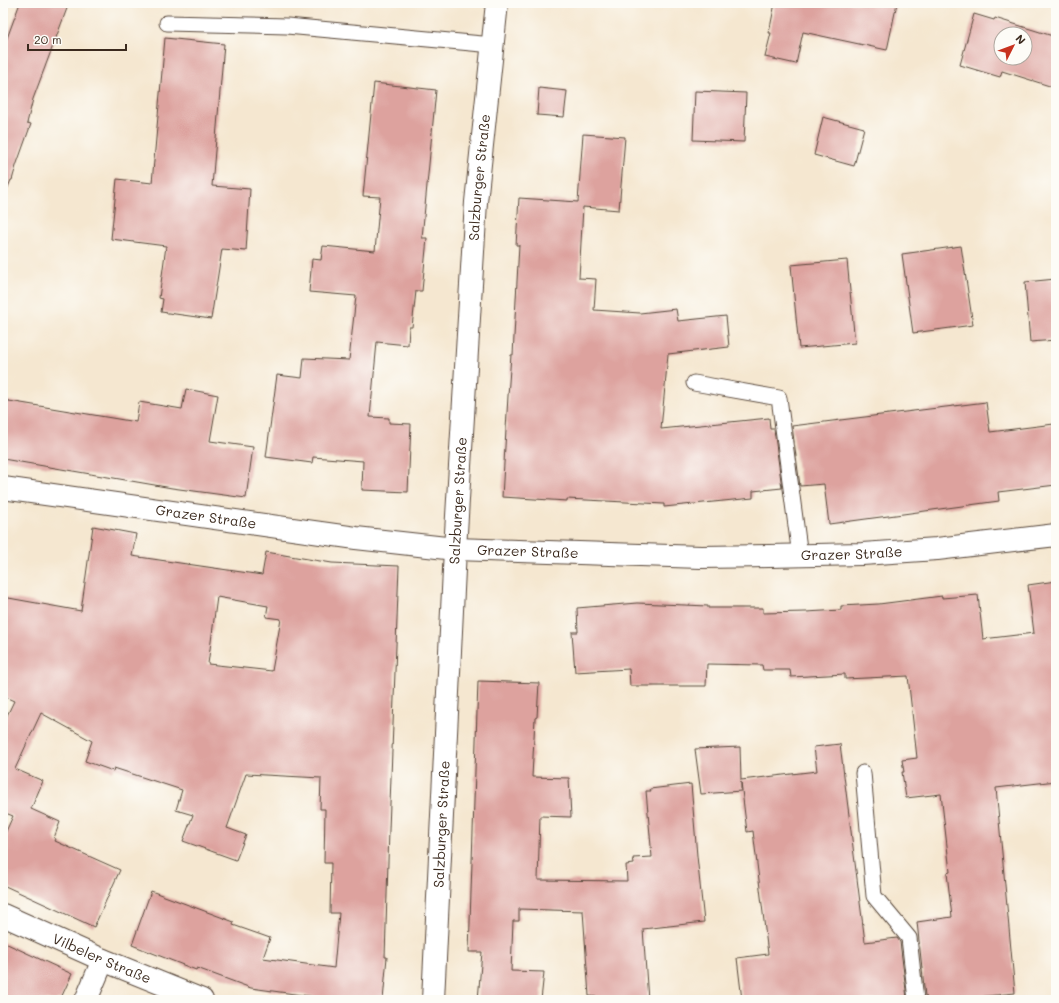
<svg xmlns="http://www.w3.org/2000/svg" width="1059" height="1003" font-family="Mali,sans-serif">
<rect width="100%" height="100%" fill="#fdfcf7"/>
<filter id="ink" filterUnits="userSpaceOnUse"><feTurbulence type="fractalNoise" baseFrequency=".025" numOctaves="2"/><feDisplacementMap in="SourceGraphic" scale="8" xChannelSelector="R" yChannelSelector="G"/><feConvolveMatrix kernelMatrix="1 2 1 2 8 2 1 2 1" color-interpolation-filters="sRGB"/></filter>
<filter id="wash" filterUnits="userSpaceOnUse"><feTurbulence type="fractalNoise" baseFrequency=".012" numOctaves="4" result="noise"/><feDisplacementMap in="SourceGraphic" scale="16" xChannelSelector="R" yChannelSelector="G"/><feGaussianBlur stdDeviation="0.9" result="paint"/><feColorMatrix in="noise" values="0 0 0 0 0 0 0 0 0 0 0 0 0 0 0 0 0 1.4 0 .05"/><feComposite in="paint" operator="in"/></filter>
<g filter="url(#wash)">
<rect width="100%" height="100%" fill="#f5e7d0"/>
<g id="blocks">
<!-- building -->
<g fill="#dda29e" fill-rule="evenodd">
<polygon points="20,3 69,3 33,99 27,123 31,124 16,166 12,180 11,180 6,192 3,192 3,49"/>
<polygon points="775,3 897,3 887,50 803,32 796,64 765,57 771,33 769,33"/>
<path d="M974 14 994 20 995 18 1056 37V88L1002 71 1000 77 960 65ZM1001 34H1025V58H1001Z"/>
<polygon points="165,38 224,44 212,186 250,189 246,251 222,249 211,319 161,312 163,299 159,298 166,246 111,239 117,179 152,183"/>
<polygon points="374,83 436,90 422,238 427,238 422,291 416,291 412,327 409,327 408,345 377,342 370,417 389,418 389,423 411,424 408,492 362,490 363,461 313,457 312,463 266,457 277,375 302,378 304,358 349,360 356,296 309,292 312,259 321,260 323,246 375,251 380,197 363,196"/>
<polygon points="539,88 567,91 564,117 537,115"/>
<polygon points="695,91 746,93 744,142 693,140"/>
<polygon points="823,117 864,128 854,166 814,155"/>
<polygon points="583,134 625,137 619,210 583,207 579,278 596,279 594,310 640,313 676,309 678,321 726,316 729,347 668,354 661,429 769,418 770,429 774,429 782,488 753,491 753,498 664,507 664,504 567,499 567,501 502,497 508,396 511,355 513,355 519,245 516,245 519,198 578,202"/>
<polygon points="961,246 973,325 913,333 902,254"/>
<polygon points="847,260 855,343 799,348 791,265"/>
<polygon points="1056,279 1056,340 1030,342 1025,282"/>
<polygon points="186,389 218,395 210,441 253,447 246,498 172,488 3,459 3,400 136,422 139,402 182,409"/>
<polygon points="986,402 990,432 1054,424 1056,443 1056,485 998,492 999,501 829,524 824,484 800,486 792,426"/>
<path d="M93 526 136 534 132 556 262 575 266 552 332 563 399 566 389 830 385 957H387L383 1000H338L251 988 197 968 196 970 132 945 151 891 234 922 233 925 270 938 263 958 334 968 339 913H330L331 863H324L325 809H320L321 778 246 774 227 828 246 835 236 860 183 841 193 815 176 810 182 790 114 768 113 771 85 761 92 741 41 713 15 769 43 781 31 809 60 822 54 838 56 839 55 841 120 870 94 927 3 885V838L13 816 3 812V724L14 701 3 696V597L81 611ZM217 597 268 606 266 617 281 619 272 671 208 664Z"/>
<polygon points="1056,581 1056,675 1054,675 1056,691 1056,781 996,788 1015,993 950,1000 927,1000 926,996 925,996 917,922 952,917 947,873 950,872 941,794 906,798 902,772 904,772 902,760 917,758 908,676 845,679 845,674 791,677 790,670 763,670 762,665 707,664 706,686 630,686 629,669 575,672 572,632 578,632 577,608 637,603 708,606 708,608 763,608 763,613 806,612 841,610 841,606 879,604 942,596 942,598 978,595 983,639 1034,633 1028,585"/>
<polygon points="478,681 539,683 537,717 535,718 532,777 569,778 571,817 540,816 538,880 627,881 626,865 634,864 633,858 652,857 646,791 651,791 650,789 691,784 697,856 704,922 643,929 648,1000 597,1000 598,997 589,996 583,911 519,909 519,921 513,921 511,971 544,972 541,1000 478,1000 482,952 469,952"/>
<polygon points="840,744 865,942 897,938 900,942 907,998 888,1000 742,1000 737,958 768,954 753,831 747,832 741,782 741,791 701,794 695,749 740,747 741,780 817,771 814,747"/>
<polygon points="3,942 72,974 60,1000 3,1000"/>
</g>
</g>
</g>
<g filter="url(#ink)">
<use href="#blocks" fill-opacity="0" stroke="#574639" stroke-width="1"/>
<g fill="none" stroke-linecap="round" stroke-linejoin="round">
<defs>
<g id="service">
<polyline points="167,23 287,26 493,45"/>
<polyline points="694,383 779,398 800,556"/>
<polyline points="863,773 874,896 909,938 916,1000"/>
</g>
<g id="minor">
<path id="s1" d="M3 488 356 538 455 549 701 557 769 556 862 554 937 549 1056 535"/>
<path id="s2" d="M3 915 103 960 202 1000"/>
<polyline points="86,1000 103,960"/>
<path id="s3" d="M433 1000 455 549 476 202 497 3"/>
</g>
</defs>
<!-- service casing -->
<use href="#service" stroke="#574639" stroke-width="17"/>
<!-- minor casing -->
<use href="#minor" stroke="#574639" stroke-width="24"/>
<!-- service -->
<use href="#service" stroke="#fff" stroke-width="15"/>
<!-- minor -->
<use href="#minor" stroke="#fff" stroke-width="22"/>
</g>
</g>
<g text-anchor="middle" stroke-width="4" stroke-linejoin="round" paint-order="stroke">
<!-- street labels -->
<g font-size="14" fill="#3b2a1e" stroke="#fdfcf7">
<text dy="5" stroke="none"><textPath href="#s3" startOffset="824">Salzburger Straße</textPath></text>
<text dy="5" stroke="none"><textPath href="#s3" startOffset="500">Salzburger Straße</textPath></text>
<text dy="5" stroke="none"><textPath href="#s1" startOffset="205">Grazer Straße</textPath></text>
<text dy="5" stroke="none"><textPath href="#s1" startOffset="529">Grazer Straße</textPath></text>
<text dy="5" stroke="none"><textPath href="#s1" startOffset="853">Grazer Straße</textPath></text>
<text dy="5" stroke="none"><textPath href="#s3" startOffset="176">Salzburger Straße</textPath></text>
<text dy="5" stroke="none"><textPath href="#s2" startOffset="108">Vilbeler Straße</textPath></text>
</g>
</g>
<!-- margin -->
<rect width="1059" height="1003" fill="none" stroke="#fdfcf7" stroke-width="16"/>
<!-- north arrow -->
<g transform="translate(1013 46) rotate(48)"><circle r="19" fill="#fdfcf7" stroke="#afa8a0"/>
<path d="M0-3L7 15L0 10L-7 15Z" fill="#c8321e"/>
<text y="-6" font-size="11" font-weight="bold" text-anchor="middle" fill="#3b2a1e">N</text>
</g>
<!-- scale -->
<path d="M28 44v6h98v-6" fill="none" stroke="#3b2a1e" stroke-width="2"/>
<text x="34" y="44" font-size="12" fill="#3b2a1e" stroke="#fdfcf7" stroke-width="3" paint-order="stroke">20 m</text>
</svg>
